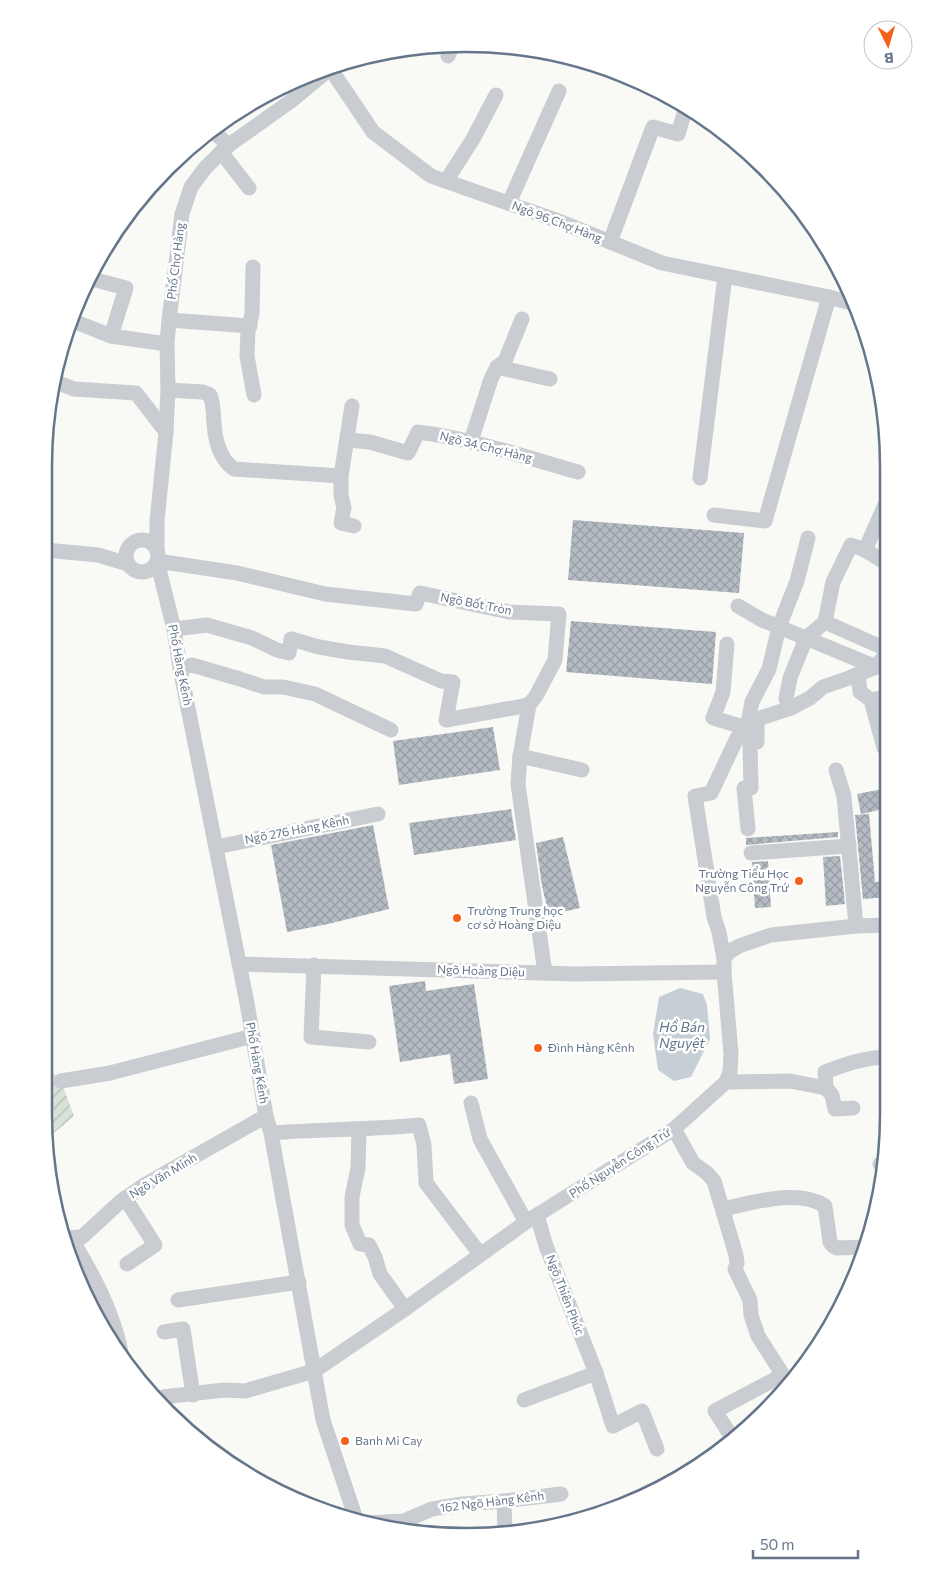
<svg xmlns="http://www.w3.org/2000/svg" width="933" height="1580" font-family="Commissioner,sans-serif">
<defs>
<pattern id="garden-furrows" width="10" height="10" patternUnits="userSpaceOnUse" patternTransform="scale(1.25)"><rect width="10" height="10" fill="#dae2d7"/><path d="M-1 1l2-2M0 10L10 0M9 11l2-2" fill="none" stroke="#b4bcb4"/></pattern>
<pattern id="building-cross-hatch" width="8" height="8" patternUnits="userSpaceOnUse" patternTransform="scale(1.25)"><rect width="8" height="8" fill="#b4bbc2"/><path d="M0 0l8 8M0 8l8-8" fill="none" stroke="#969da4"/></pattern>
</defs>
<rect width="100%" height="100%" fill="#f9f9f6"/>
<!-- garden -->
<polygon fill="url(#garden-furrows)" points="44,1063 61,1081 74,1116 48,1138 44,1113"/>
<!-- water -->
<polygon fill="#c5cfd5" points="680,988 703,994 707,1005 710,1039 691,1077 674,1081 658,1070 653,1034 659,997"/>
<!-- building -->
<g fill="url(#building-cross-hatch)">
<polygon points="573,520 744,533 739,593 568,580"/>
<polygon points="571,621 716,632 712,684 566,672"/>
<polygon points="493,727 500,770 399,785 393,741"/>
<polygon points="888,788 888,808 861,814 857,794"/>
<polygon points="511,809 516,840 414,855 409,823"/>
<polygon points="869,814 875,882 888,881 888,897 863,899 855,815"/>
<polygon points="373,825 389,909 328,924 287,932 271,845"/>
<polygon points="838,832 838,837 746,845 746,838"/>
<polygon points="563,837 580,908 549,915 542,886 536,843"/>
<polygon points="840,856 845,904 826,906 823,857"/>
<polygon points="768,861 771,907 755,908 752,862"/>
<polygon points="425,981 426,991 474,984 488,1079 454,1084 450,1054 400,1062 389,986"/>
</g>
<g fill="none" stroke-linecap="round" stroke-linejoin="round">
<!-- minor -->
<g stroke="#c9ccd1" stroke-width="15">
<polyline points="448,56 453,45"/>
<polyline points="330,68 373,132 431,176 556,220 662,263 829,297 855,304"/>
<polyline points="212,131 229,145"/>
<polyline points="221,152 249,188"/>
<polyline points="446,181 473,139 496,95"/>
<polyline points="509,203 559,91"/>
<polyline points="610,242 653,127 678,134 686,107"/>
<polyline points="253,267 252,314 248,331 247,356 254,395"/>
<polyline points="71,320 111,336 126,288 92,279"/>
<polyline points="169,320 250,326"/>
<polyline points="111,336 167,344"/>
<polyline points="497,367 550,379"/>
<polyline points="56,382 74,389 136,393 166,432"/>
<path d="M168 390 203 392 210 395C214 405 213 413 214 423 215 440 220 459 234 469L341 476"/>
<polyline points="352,406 341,476 341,495 344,508 341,523 354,526"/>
<path d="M348 440 370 442 408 453 418 432C473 439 525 457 578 472"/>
<polyline points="471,441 491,379 497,367 505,361 522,319"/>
<polyline points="700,478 725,276"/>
<polyline points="714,515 765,521 829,297"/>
<circle cx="142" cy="556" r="16"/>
<polyline points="45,550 98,555 128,564"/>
<polyline points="865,550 888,498"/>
<polyline points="157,551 157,521 166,432 168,390 167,344 169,320 182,214 191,187 206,167 229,145 291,101 331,68"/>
<polyline points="738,606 762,620 876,667"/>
<polyline points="825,622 888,650"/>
<polyline points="174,629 207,625 252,638 277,650 289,653 291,639 319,647 348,652 385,656 441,681 453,682 446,720 529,705"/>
<polyline points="727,644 723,692 713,718 747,728 752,702 769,669 779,627 797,581 808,538"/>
<polyline points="180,668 192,665 240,679 264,687 283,687 315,694 391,730"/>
<polyline points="858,674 860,692 871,700 884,748 888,751"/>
<polyline points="871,700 888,696"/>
<polyline points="791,708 786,699 790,678 806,638 825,622 833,582 851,545 865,550 888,564"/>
<polyline points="520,756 582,770"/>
<polyline points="836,770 844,796 856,926"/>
<polyline points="748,829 744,788 751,788 750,743 757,742 757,721"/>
<polyline points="216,847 378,814"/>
<polyline points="751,853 849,846"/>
<polyline points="724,959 719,932 714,917 695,796 711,793 737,738 747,728 763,717 791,708 810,698 823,687 849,678 876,667 888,651"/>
<polyline points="239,964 575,974 724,972"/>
<polyline points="314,965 311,1037 369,1042"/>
<polyline points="61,1081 110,1073 253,1036"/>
<polyline points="726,1082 790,1081 826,1088"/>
<polyline points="471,1103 480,1139 526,1222"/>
<path d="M853 1108 835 1109 832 1095 826 1088 825 1072C846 1064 866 1057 888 1057"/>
<polyline points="674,1129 693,1163 707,1173 714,1181 736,1255 737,1263 735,1269 750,1300 751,1315 758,1336 783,1375 715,1411 733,1439"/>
<polyline points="359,1130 358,1168 352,1197 352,1225 360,1244 369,1245 375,1257 380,1274 405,1309"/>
<path d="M271 1133C321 1129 370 1130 419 1125L424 1145 426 1183 480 1254"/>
<polyline points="880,1164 884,1163"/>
<polyline points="125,1198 155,1245 127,1264"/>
<path d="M723 1209C752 1203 798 1188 825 1206L830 1242 833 1246 837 1248 867 1247"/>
<polyline points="537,1215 546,1246 596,1373 613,1426 642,1411 657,1449"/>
<polyline points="64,1238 82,1237 120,1202 146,1184 266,1116"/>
<path d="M71 1238C92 1273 113 1311 121 1352"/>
<polyline points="178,1300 299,1282"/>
<polyline points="164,1332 183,1329 193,1395"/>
<polyline points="163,1397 224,1390 245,1391 314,1371 405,1309 526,1222 674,1129 726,1082 730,1072 731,1054 724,972 724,959 729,952 739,946 771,935 856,926 888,925"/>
<polyline points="524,1400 596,1373"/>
<polyline points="504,1501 505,1533"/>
<polyline points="357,1522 323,1420 271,1133 266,1116 247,1003 180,668 174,629 157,561 237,573 325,594 416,604 420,593 509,612 559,614 555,660 536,696 529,705 520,756 518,784 545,973"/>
<polyline points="366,1523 404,1521 432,1509 462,1504 504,1501 561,1494"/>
</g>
</g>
<!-- markers -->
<g fill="#f5611b" stroke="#fff" stroke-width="2">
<circle cx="799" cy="881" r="5"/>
<circle cx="457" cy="918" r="5"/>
<circle cx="538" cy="1048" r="5"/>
<circle cx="345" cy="1441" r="5"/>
</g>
<g text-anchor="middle" stroke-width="5" stroke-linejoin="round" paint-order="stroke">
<!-- street labels -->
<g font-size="12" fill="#65768b" stroke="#fff">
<text transform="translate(557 222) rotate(21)" y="4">Ngõ 96 Chợ Hàng</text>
<text transform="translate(176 261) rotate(-83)" y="4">Phố Chợ Hàng</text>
<text transform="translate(486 447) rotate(14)" y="4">Ngõ 34 Chợ Hàng</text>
<text transform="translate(476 604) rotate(11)" y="4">Ngõ Bốt Tròn</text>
<text transform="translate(180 665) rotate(79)" y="4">Phố Hàng Kênh</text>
<text transform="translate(297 830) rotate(-11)" y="4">Ngõ 276 Hàng Kênh</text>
<text transform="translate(481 971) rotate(2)" y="4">Ngõ Hoàng Diệu</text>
<text transform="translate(257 1063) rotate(80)" y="4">Phố Hàng Kênh</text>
<text transform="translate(620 1163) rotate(-33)" y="4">Phố Nguyễn Công Trứ</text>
<text transform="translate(163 1176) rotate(-31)" y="4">Ngõ Văn Minh</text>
<text transform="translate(565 1295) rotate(69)" y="4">Ngõ Thiên Phúc</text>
<text transform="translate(492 1502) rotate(-7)" y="4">162 Ngõ Hàng Kênh</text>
</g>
<!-- poi labels -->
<g font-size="12" fill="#65768b" stroke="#fff" text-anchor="start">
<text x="789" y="878" text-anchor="end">Trường Tiểu Học<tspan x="789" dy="14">Nguyễn Công Trứ</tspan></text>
<text x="467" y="915">Trường Trung học<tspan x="467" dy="14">cơ sở Hoàng Diệu</tspan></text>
<text x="548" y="1052">Đình Hàng Kênh</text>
<text x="355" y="1445">Banh Mi Cay</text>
</g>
<!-- water labels -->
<g font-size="14" font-style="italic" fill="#617886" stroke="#fff">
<text x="682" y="1032">Hồ Bán<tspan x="682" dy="16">Nguyệt</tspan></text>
</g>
</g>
<!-- crop -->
<path d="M0 0H933V1580H0ZM466 52H466A414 414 0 0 1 880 466V1114A414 414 0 0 1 466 1528H466A414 414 0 0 1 52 1114V466A414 414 0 0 1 466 52Z" fill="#fff" fill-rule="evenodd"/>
<path fill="none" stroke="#65768b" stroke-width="2.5" d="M466 52H466A414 414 0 0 1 880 466V1114A414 414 0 0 1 466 1528H466A414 414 0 0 1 52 1114V466A414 414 0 0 1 466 52Z"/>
<!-- north arrow -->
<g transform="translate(888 45) rotate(175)"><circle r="24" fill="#ffffff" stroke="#c1c8d1"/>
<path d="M0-4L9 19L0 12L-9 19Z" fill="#f5611b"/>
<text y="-8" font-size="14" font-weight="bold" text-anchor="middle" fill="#65768b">B</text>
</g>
<!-- scale -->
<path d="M753 1550v8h105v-8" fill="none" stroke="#65768b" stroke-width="2.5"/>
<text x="760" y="1550" font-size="15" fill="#65768b" stroke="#ffffff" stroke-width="4" paint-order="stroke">50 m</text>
</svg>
